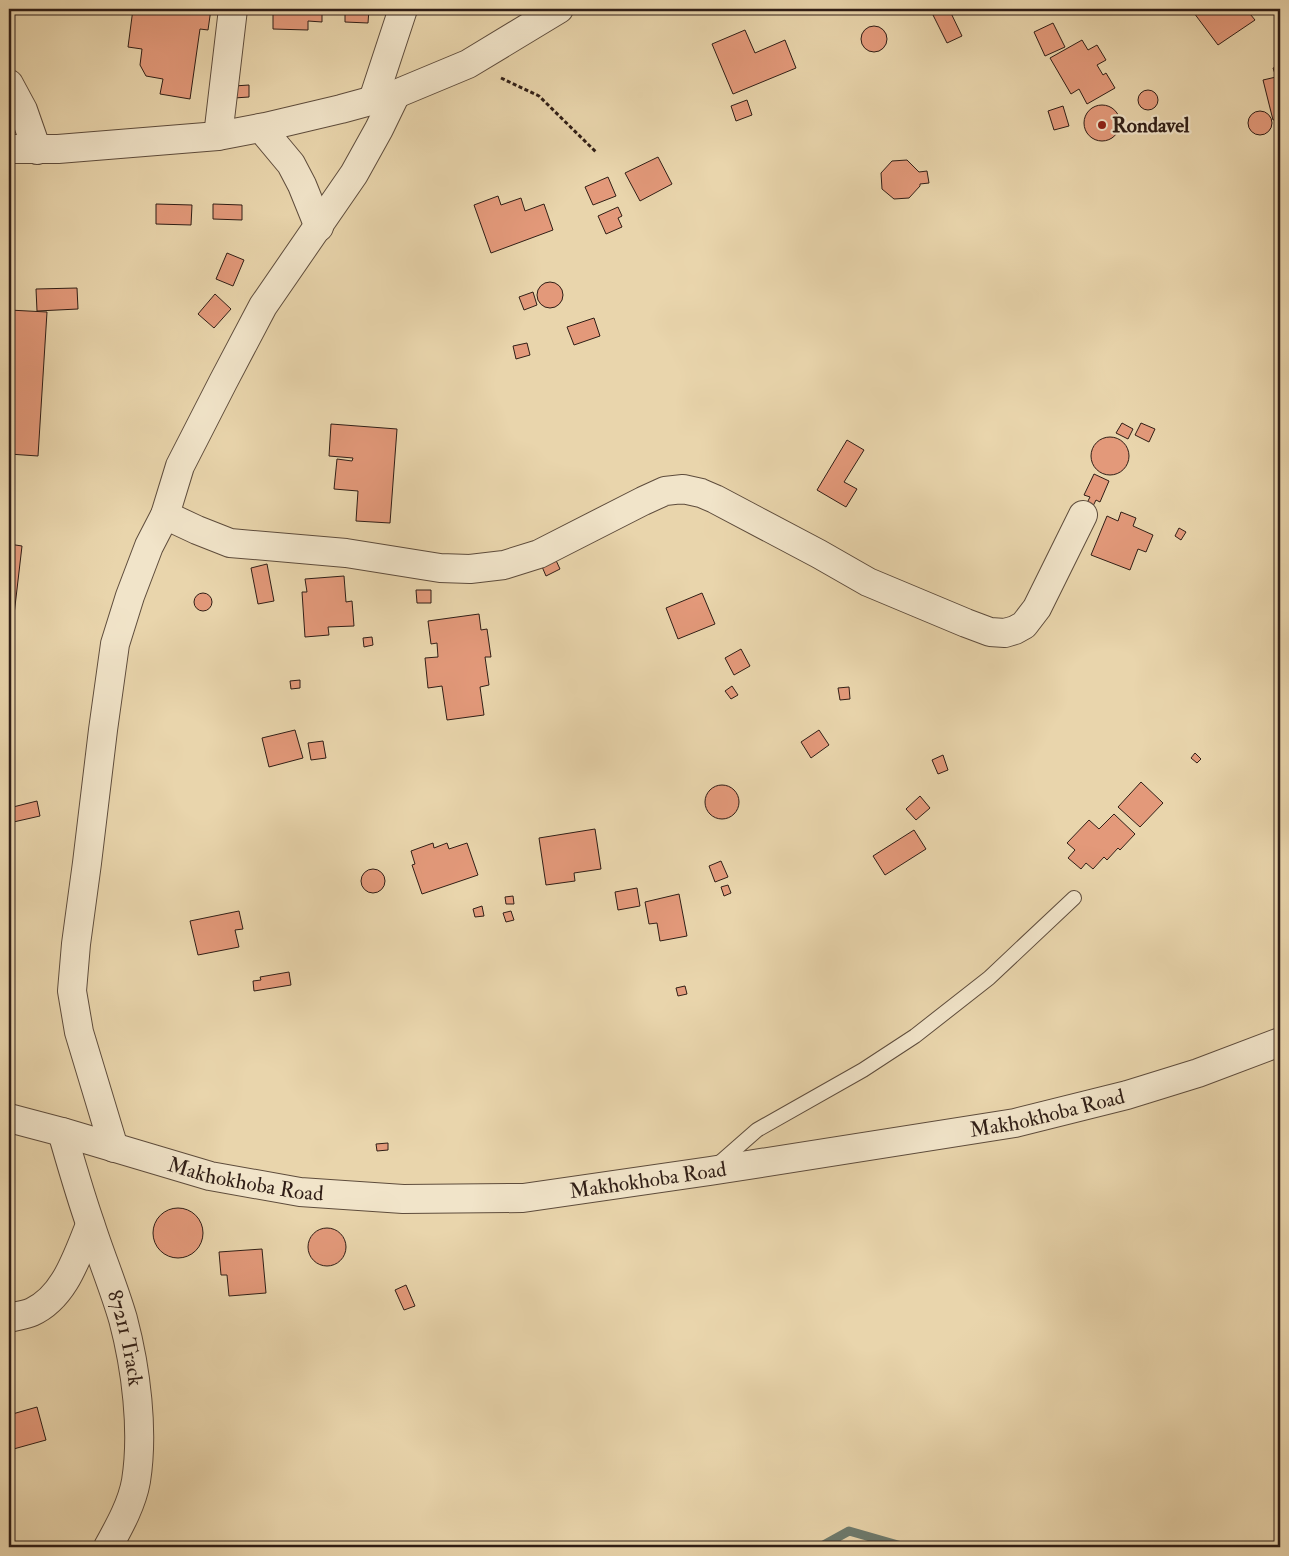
<svg xmlns="http://www.w3.org/2000/svg" width="1289" height="1556" font-family="'IM FELL Double Pica',serif">
<rect width="100%" height="100%" fill="#e9d5ac"/>
<filter id="stains"><feTurbulence type="fractalNoise" baseFrequency=".004" numOctaves="4"/><feColorMatrix values="0 0 0 0 .2 0 0 0 0 .09 0 0 0 0 .02 0 0 0 .5 -.17"/></filter>
<radialGradient id="worn" r=".72"><stop offset=".6" stop-color="#630" stop-opacity="0"/><stop offset="1" stop-color="#630" stop-opacity=".3"/></radialGradient>
<g fill="none" stroke-linecap="round" stroke-linejoin="round">
<!-- stream -->
<polyline stroke="#6e7b6e" stroke-width="9" points="820,1547 849,1531 905,1547"/>
</g>
<!-- building -->
<g fill="#e3997a" stroke="#301e16">
<polygon points="133,9 211,9 208,30 200,29 190,99 160,94 163,79 146,76 140,65 142,49 128,47"/>
<polygon points="273,9 369,9 368,23 345,22 345,14 322,14 322,22 308,21 308,30 273,29"/>
<polygon points="941,9 949,9 962,36 947,43 932,13"/>
<polygon points="1191,9 1246,9 1255,20 1218,45"/>
<polygon points="1053,23 1065,47 1045,56 1034,32"/>
<circle cx="874" cy="39" r="13"/>
<polygon points="745,30 755,53 785,40 796,68 733,94 712,44"/>
<polygon points="1082,40 1088,50 1097,45 1106,60 1097,65 1103,75 1106,73 1115,88 1087,104 1079,89 1071,94 1050,58"/>
<polygon points="1280,66 1280,118 1273,120 1263,80 1276,77 1273,68"/>
<polygon points="249,85 249,97 234,98 234,86"/>
<circle cx="1148" cy="100" r="10"/>
<polygon points="747,100 752,115 736,121 731,106"/>
<circle cx="1102" cy="123" r="18"/>
<polygon points="1063,106 1069,126 1054,130 1048,111"/>
<circle cx="1260" cy="123" r="12"/>
<polygon points="658,157 672,184 640,201 625,173"/>
<polygon points="907,160 919,172 927,171 929,183 920,184 920,186 909,198 894,199 882,189 881,173 892,161"/>
<polygon points="608,177 616,196 593,205 585,187"/>
<polygon points="498,196 501,205 521,198 525,211 544,204 553,230 491,253 474,205"/>
<polygon points="156,204 192,205 191,225 156,224"/>
<polygon points="213,204 242,205 242,220 213,219"/>
<polygon points="618,207 622,216 618,218 622,227 606,234 598,216"/>
<polygon points="227,253 244,260 233,286 216,279"/>
<circle cx="550" cy="295" r="13"/>
<polygon points="77,288 78,309 37,311 36,289"/>
<polygon points="533,292 537,305 524,310 519,297"/>
<polygon points="215,294 231,309 214,328 198,314"/>
<polygon points="9,310 47,312 38,456 9,454"/>
<polygon points="594,318 600,336 574,345 567,327"/>
<polygon points="527,343 530,355 516,359 513,346"/>
<polygon points="1122,423 1133,429 1128,439 1116,433"/>
<polygon points="1141,423 1155,429 1149,442 1135,435"/>
<polygon points="331,424 397,429 390,523 356,521 358,491 334,489 337,459 352,461 353,458 329,456"/>
<circle cx="1110" cy="456" r="19"/>
<polygon points="847,440 864,450 844,482 857,489 846,507 817,490"/>
<polygon points="1094,474 1109,481 1100,502 1096,500 1093,506 1087,503 1090,497 1084,495"/>
<polygon points="1121,512 1136,518 1133,526 1153,535 1146,552 1138,549 1130,570 1091,555 1107,516 1118,521"/>
<polygon points="1179,528 1186,532 1181,540 1175,536"/>
<polygon points="9,544 22,546 9,658"/>
<polygon points="554,556 560,569 546,576 540,562"/>
<polygon points="267,564 274,601 258,604 251,568"/>
<polygon points="344,576 346,602 352,601 354,626 328,627 329,635 305,637 302,592 307,592 305,579"/>
<polygon points="416,590 431,590 431,603 417,603"/>
<circle cx="203" cy="602" r="9"/>
<polygon points="702,593 715,624 678,639 666,608"/>
<polygon points="479,614 481,630 487,629 491,657 485,657 489,685 480,687 484,715 447,720 442,686 428,688 425,658 438,657 437,643 431,644 428,621"/>
<polygon points="372,637 373,645 364,647 363,638"/>
<polygon points="741,649 750,666 734,675 725,658"/>
<polygon points="300,680 300,688 291,689 290,681"/>
<polygon points="732,686 738,695 731,699 725,691"/>
<polygon points="849,687 850,699 840,700 838,688"/>
<polygon points="295,730 303,758 269,767 262,738"/>
<polygon points="819,730 829,745 811,758 801,742"/>
<polygon points="323,741 326,758 311,760 308,743"/>
<polygon points="1195,753 1201,759 1197,763 1191,758"/>
<polygon points="943,755 948,770 938,774 932,760"/>
<polygon points="1141,782 1163,803 1140,827 1118,807"/>
<circle cx="722" cy="802" r="17"/>
<polygon points="920,796 930,808 916,820 906,809"/>
<polygon points="37,801 40,816 9,823 9,808"/>
<polygon points="1114,814 1135,834 1120,850 1118,848 1107,860 1104,857 1093,869 1086,863 1081,869 1068,858 1075,850 1067,843 1089,820 1099,829"/>
<polygon points="595,829 601,869 574,873 575,881 546,885 539,838"/>
<polygon points="914,830 926,849 885,875 873,856"/>
<polygon points="433,843 434,848 447,843 449,849 467,843 478,875 422,894 412,865 415,864 411,851"/>
<polygon points="721,861 728,877 715,882 709,866"/>
<circle cx="373" cy="881" r="12"/>
<polygon points="728,885 731,893 724,896 721,887"/>
<polygon points="637,888 640,906 618,910 615,892"/>
<polygon points="679,894 687,936 660,941 657,923 649,924 645,902"/>
<polygon points="513,896 514,904 506,904 505,897"/>
<polygon points="482,906 484,916 475,917 473,909"/>
<polygon points="239,911 243,929 235,930 239,947 198,955 190,921"/>
<polygon points="511,911 514,920 506,922 503,913"/>
<polygon points="289,972 291,985 254,991 253,981 261,980 260,977"/>
<polygon points="685,986 687,994 678,996 676,988"/>
<polygon points="388,1143 388,1150 377,1151 376,1144"/>
<circle cx="178" cy="1233" r="25"/>
<circle cx="327" cy="1247" r="19"/>
<polygon points="262,1249 266,1293 229,1296 227,1275 221,1275 219,1252"/>
<polygon points="406,1285 415,1306 404,1310 395,1290"/>
<polygon points="37,1407 46,1440 10,1450 9,1415"/>
</g>
<g fill="none" stroke-linecap="round" stroke-linejoin="round">
<defs>
<polyline id="service" points="716,1166 757,1130 863,1070 915,1036 989,978 1074,898"/>
<g id="minor">
<polyline points="9,84 23,110 37,150"/>
<polyline points="373,100 403,9"/>
<polyline points="261,128 291,164 302,185 319,227"/>
<polyline points="218,136 233,9"/>
<polyline points="9,149 58,149 218,136 265,127 341,109 396,94 468,64 559,9"/>
<polyline points="165,515 197,530 230,543 346,553 440,568 470,569 504,565 539,554 643,501 665,491 683,489 701,493 715,499 819,554 868,582 966,623 990,632 1005,633 1015,630 1024,625 1037,608 1083,515"/>
<path id="s1" d="M62 1132C71 1163 80 1195 91 1226 101 1257 114 1288 123 1319 136 1368 144 1431 136 1481 132 1504 119 1527 108 1547"/>
<polyline points="114,1148 79,1032 72,991 76,944 87,863 103,730 115,644 130,596 149,546 165,515 180,466 223,382 263,306 354,174 379,129 396,94"/>
<path d="M9 1318C16 1316 25 1315 32 1312 65 1297 77 1256 90 1225"/>
</g>
<g id="tertiary">
<path id="s2" d="M9 1118 62 1132 210 1176 300 1192 403 1199 523 1198 710 1171 1015 1123 1127 1095 1198 1073 1280 1042"/>
</g>
</defs>
<!-- service casing -->
<use href="#service" stroke="#5e4c3c" stroke-width="16"/>
<!-- minor casing -->
<use href="#minor" stroke="#5e4c3c" stroke-width="30"/>
<!-- tertiary casing -->
<use href="#tertiary" stroke="#5e4c3c" stroke-width="30"/>
<!-- path -->
<polyline stroke="#301e16" stroke-width="3" stroke-dasharray="4 2.5" stroke-linecap="butt" points="501,78 539,96 597,153"/>
<!-- service -->
<use href="#service" stroke="#f1e4c9" stroke-width="14"/>
<!-- minor -->
<use href="#minor" stroke="#f1e4c9" stroke-width="28"/>
<!-- tertiary -->
<use href="#tertiary" stroke="#f1e4c9" stroke-width="28"/>
</g>
<!-- markers -->
<circle fill="#8f2418" stroke="#f1e4c9" stroke-width="2" cx="1102" cy="125" r="5"/>
<g text-anchor="middle" stroke-width="4.5" stroke-linejoin="round" paint-order="stroke">
<!-- poi labels -->
<g font-size="21" font-weight="bold" fill="#301e16" stroke="#f1e4c9" text-anchor="start">
<text x="1112" y="132">Rondavel</text>
</g>
<!-- street labels -->
<g font-size="21" fill="#301e16" stroke="#f1e4c9">
<text dy="7" stroke="none"><textPath href="#s2" startOffset="1055">Makhokhoba Road</textPath></text>
<text dy="7" stroke="none"><textPath href="#s2" startOffset="245">Makhokhoba Road</textPath></text>
<text dy="7" stroke="none"><textPath href="#s2" startOffset="650">Makhokhoba Road</textPath></text>
<text dy="7" stroke="none"><textPath href="#s1" startOffset="216">87211 Track</textPath></text>
</g>
</g>
<!-- margin -->
<rect width="1289" height="1556" fill="none" stroke="#e9d5ac" stroke-width="30"/>
<rect x="10" y="10" width="1269" height="1536" fill="none" stroke="#301e16" stroke-width="2.5"/>
<rect x="15" y="15" width="1259" height="1526" fill="none" stroke="#301e16"/>
<rect width="100%" height="100%" filter="url(#stains)"/>
<rect width="100%" height="100%" fill="url(#worn)"/>
</svg>
